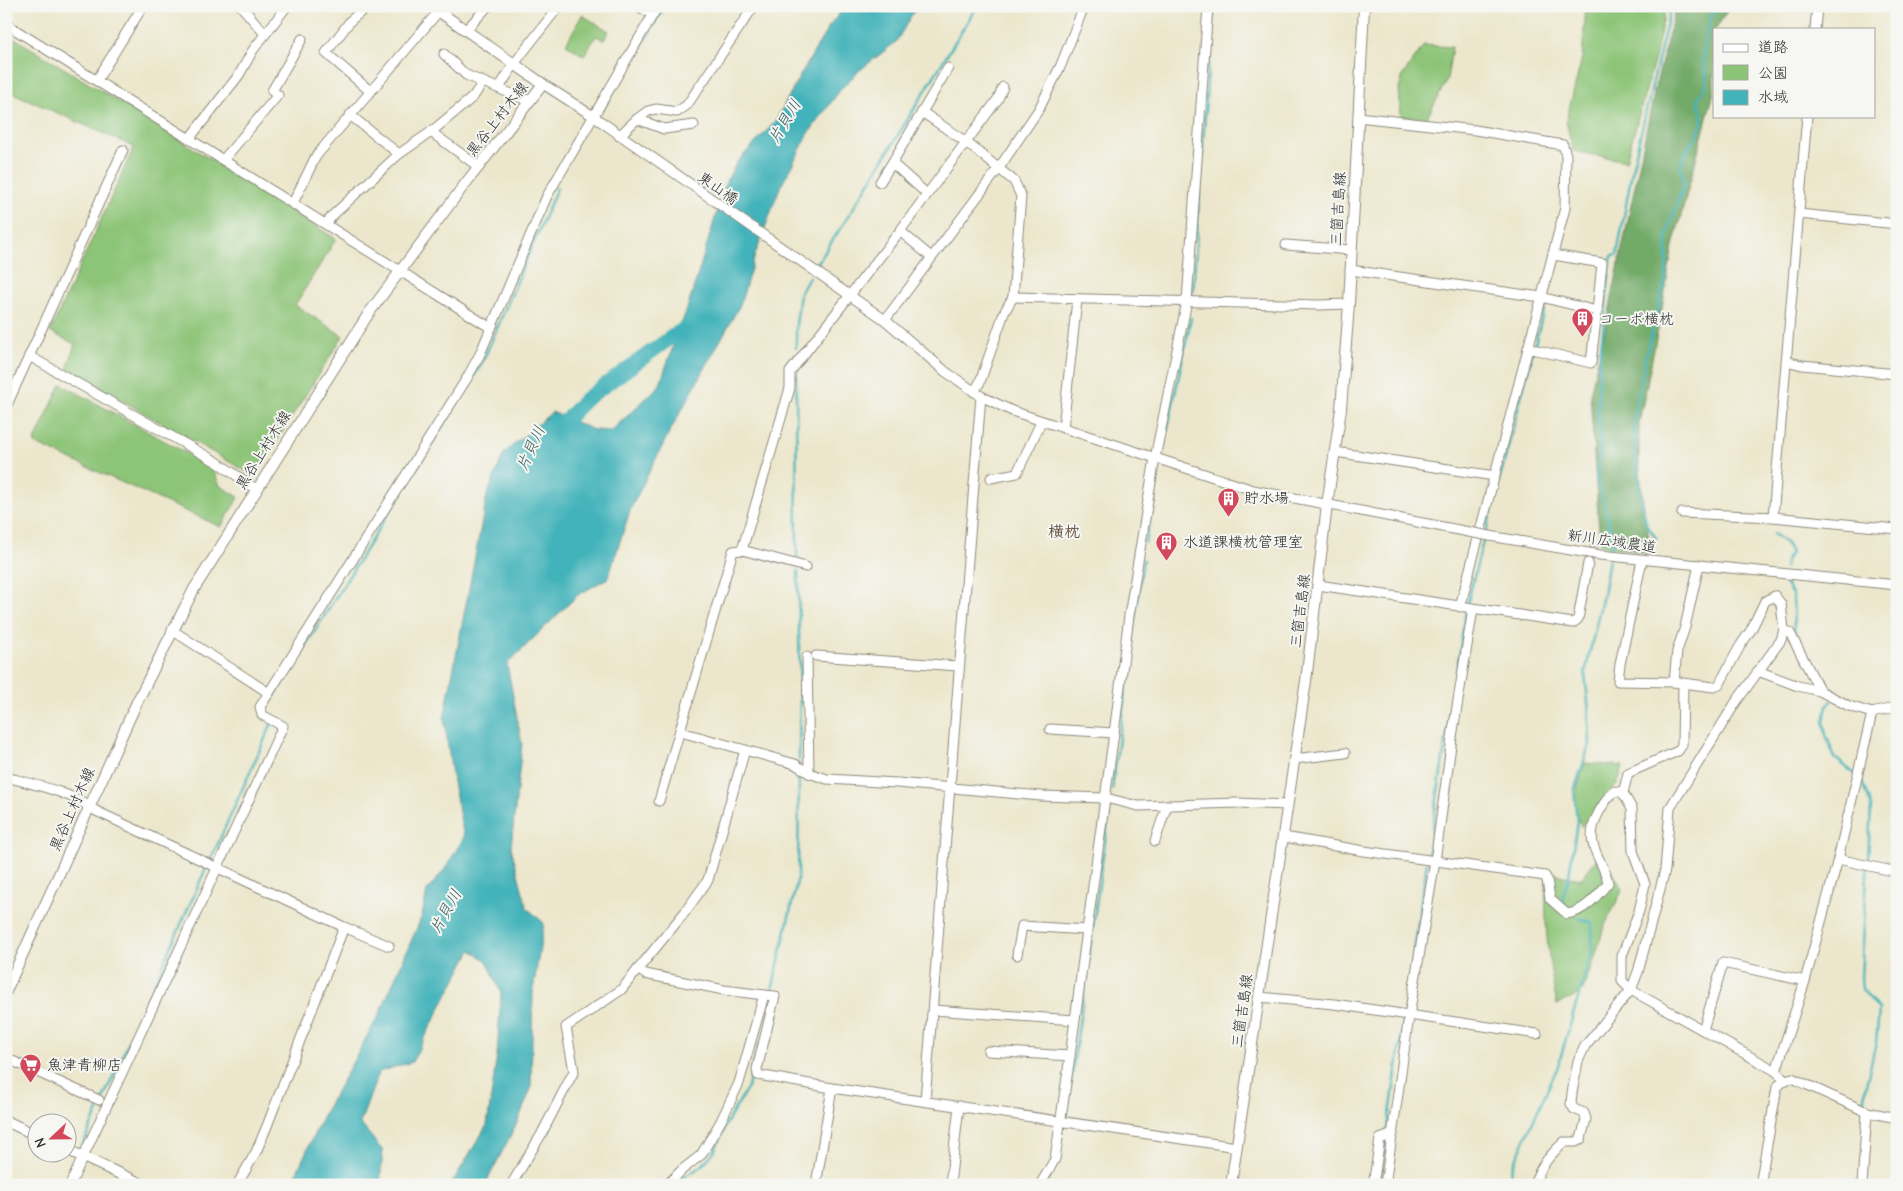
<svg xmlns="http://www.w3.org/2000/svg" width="1903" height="1191" font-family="'Comic Neue','Klee One',sans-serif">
<rect width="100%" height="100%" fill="#f6f6f2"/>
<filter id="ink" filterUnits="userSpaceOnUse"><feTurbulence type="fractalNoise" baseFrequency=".02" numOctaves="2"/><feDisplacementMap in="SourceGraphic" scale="10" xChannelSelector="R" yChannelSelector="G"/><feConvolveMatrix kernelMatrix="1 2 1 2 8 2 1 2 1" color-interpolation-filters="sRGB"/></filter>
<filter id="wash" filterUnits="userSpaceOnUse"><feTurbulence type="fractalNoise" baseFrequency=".0096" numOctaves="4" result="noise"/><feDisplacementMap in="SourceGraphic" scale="20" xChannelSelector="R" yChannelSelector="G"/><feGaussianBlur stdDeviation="1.12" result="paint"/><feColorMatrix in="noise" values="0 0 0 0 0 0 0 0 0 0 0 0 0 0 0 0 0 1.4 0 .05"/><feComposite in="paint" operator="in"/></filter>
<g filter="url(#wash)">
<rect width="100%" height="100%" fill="#ece7cc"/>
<!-- green -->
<g fill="#8dc578" stroke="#5c7852">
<polygon points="1586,6 1666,6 1655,58 1626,161 1573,151 1566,121 1582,58"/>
<polygon points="582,15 609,31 604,40 596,36 584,56 566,44"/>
<polygon points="6,33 147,119 336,239 295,305 343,336 254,476 67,369 75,344 50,332 134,147 6,90"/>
<polygon points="1424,45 1452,47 1447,80 1426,120 1401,117 1399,89 1403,75"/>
<polygon points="61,384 212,467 220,486 239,497 221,527 34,443"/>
<path d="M1585 763 1623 766 1617 785 1605 795 1595 811 1582 827C1569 808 1578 783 1585 763Z"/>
<path d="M1601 853 1623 889 1604 927 1594 960 1582 992 1557 1005C1548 960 1543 919 1547 873L1581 879Z"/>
</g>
<!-- forest -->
<polygon fill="#72aa68" stroke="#4e6a4a" points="1676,6 1730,6 1716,29 1714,29 1714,92 1673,246 1660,320 1639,423 1639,463 1644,510 1652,554 1600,545 1590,394 1608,317 1655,88"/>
<!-- water -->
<polygon fill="#43b3ba" stroke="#376f72" points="845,6 917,6 896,42 860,70 841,89 809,133 779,190 755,255 740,305 669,433 631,508 608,578 578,595 507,664 522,744 511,847 527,908 544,923 533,991 531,1089 518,1121 485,1185 449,1185 455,1178 487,1125 497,1055 501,993 487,961 471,950 412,1062 379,1072 360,1123 383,1151 380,1185 291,1185 322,1117 379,1015 422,916 427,891 445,869 464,837 453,782 444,718 487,495 504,453 552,412 594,430 611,431 659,386 691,297 726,182 737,162 775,122 801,74 828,28"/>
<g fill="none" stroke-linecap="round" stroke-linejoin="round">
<!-- stream -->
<g stroke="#43b3ba" stroke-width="2.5">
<polyline points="1210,42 1214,6"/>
<polyline points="602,110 665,6"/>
<polyline points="817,264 848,217 977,6"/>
<polyline points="1193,292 1209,53"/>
<polyline points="796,348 796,325 800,293 810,276"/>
<polyline points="796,374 797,560"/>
<polyline points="1163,451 1191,318"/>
<polyline points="1486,532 1559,251 1611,260"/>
<path d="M1773 534C1782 539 1787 543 1791 553L1786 560 1785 567"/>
<path d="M1656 538 1647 525 1644 516 1635 457 1634 418 1646 356 1666 277 1667 233 1683 186C1685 178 1679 171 1681 164 1685 148 1702 134 1702 118 1702 112 1699 105 1698 99 1700 94 1703 93 1705 89 1709 80 1704 69 1703 61 1703 41 1708 23 1716 6"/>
<polyline points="1145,543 1158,475"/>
<polyline points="1610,553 1612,542 1609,523 1597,480 1600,444 1598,408 1599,366 1611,260 1612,256 1617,255 1633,166 1671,6"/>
<polyline points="798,571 800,693 799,760"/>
<polyline points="1784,581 1793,596 1794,629 1798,639"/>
<polyline points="1467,605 1484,537"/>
<polyline points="1818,679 1839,695 1837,697"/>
<polyline points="1832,701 1827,705 1824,722 1826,735 1835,758 1861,779 1871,807 1861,978 1862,989 1879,1010 1876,1043 1865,1089 1863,1108"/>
<polyline points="270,715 265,711 482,363 557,188"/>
<polyline points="1112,790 1143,560"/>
<polyline points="1428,857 1466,610"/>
<polyline points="210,861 272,723"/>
<polyline points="1566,908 1564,905 1563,895 1568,882 1577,822 1574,791 1590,743 1588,702 1585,673 1603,595 1609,559"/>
<polyline points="772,991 798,877 799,774"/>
<polyline points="1068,1102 1110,806"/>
<polyline points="1387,1134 1427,862"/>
<polyline points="79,1153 207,866"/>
<polyline points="64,1185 77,1158"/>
<polyline points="674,1185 687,1175 702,1166 715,1150 726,1124 748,1087 759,1043"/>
<polyline points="1379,1185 1386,1139"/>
<polyline points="1507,1185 1513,1166 1558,1066 1592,951 1592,923 1579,918"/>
</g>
<!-- river -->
<polyline stroke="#43b3ba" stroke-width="15" points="553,433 586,399 673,336 696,322"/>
</g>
</g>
<g filter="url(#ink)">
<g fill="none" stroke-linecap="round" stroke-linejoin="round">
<!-- minor-tunnel -->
<polyline stroke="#c5c1ac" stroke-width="9" stroke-dasharray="9 4.5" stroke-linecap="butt" points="1588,563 1595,544"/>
<defs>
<g id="minor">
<polyline points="241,6 265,34"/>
<polyline points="368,6 351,20 326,53 370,91"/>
<polyline points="638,6 653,15"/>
<polyline points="6,9 8,6"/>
<polyline points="6,24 491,328"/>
<polyline points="1815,29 1817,6"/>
<polyline points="466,30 488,6"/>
<polyline points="444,54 466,75 483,82"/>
<polyline points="97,80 143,6"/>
<polyline points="543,84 593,116 885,320 946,372 981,396 1012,411 1253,490 1474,533"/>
<polyline points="499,88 514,64 559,6"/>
<polyline points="922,112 966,142 998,99 1003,87"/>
<polyline points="1807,116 1773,517 1897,529"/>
<polyline points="1358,117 1475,130 1563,145 1566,155 1565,208 1460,607"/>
<polyline points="637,119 648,111 656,109 677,112 687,105 754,6"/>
<polyline points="431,132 473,97 483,82 529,101"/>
<polyline points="619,136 637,119 664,129 694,125"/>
<polyline points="189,139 239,75 253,50 287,6"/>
<polyline points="399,154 431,132 479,167"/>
<polyline points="223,160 278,95 272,91 302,39"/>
<polyline points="892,163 948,68"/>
<polyline points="880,182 892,163 927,194"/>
<polyline points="293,203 316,156 438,12"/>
<polyline points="1799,214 1897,224"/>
<polyline points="326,224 333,215 399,154 350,115"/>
<polyline points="900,231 966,142 1014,181 1021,196 1013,297 1004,313 980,382 974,392"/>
<polyline points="1286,245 1351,250"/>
<polyline points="1553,255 1602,263 1597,311"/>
<polyline points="1350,270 1541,297 1597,311 1591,363 1528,348"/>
<polyline points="1013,297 1318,305 1349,304"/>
<polyline points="885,320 999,168 1039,109 1061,65 1084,6"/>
<polyline points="29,356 217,462 256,489"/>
<polyline points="1786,361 1802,365 1897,374"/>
<polyline points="6,407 123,150"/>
<polyline points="1063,428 1077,300"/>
<polyline points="1335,452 1495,476"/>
<polyline points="991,478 1017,473 1041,422"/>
<polyline points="1682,513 1773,517"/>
<polyline points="1490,536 1600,555 1897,585"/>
<polyline points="742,550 806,567"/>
<polyline points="1642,560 1620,664 1618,681 1674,682 1677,651 1685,627 1699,565"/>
<polyline points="1318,585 1573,623 1578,619 1588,563"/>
<polyline points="172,630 269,693"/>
<polyline points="816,656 958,666"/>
<polyline points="807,657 809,773"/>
<polyline points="1758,671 1798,686 1820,691 1849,706 1872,713"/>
<polyline points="1674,682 1714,687 1719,685 1740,646 1751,630 1765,601 1775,596 1781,604 1784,630"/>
<polyline points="1897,707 1872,713 1838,859 1897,872"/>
<polyline points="1050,729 1114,733 1087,930"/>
<polyline points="681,732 795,764 809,773 827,779 897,783 1041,796 1106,798 1138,806 1238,803 1287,805"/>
<polyline points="1114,733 1129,616 1155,458 1187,301 1208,6"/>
<polyline points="1294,759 1345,753"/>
<path d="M6 777C36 785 71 792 96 811L344 927 267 1126 256 1152 237 1185"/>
<polyline points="1623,793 1628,773 1678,751 1682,745 1683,683"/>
<polyline points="659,801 733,551 742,550 790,388 790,372 900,231 931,257"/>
<path d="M1284 837 1364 851 1545 876 1547 880 1550 899 1567 914C1584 912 1597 896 1608 883 1606 870 1598 860 1594 847 1587 828 1601 805 1614 791L1623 793 1632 809 1633 851 1645 884 1639 911 1622 956V981L1631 990 1776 1071 1785 1080"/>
<polyline points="1155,841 1167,805"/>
<polyline points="344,927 389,946"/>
<polyline points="1017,955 1022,926 1087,930 1075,1020"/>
<polyline points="638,969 645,974 724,990 764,995 739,1083 721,1121 701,1155 683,1169 667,1185"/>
<polyline points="764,995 775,996 757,1069 758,1075 832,1088 1237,1147"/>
<polyline points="1259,997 1334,1004 1537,1034"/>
<polyline points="933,1010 1075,1020 1070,1056"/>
<polyline points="1703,1030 1723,963 1805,981 1838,859"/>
<polyline points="988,1051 1070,1056 1055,1159 1040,1185"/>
<polyline points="6,1058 99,1100"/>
<polyline points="1776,1071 1805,981"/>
<polyline points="925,1101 981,396"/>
<polyline points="70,1185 283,726 262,715 260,707 467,378 480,354 547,196 658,6"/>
<polyline points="511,1185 541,1135 574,1071 566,1027 621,990 685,912 708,880 745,750"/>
<polyline points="816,1185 832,1088"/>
<polyline points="950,1185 959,1106"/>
<polyline points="1373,1185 1380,1139 1393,1134"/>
<polyline points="1385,1185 1409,1016 1435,861 1453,731 1473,609"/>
<path d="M1534 1185C1540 1166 1550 1155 1564 1142H1576L1581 1139 1586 1119 1584 1113 1574 1109 1571 1104 1572 1093 1578 1061 1585 1046 1631 990 1638 972 1665 870 1670 808 1736 702 1781 640 1784 630 1790 633 1820 691"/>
<polyline points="1760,1185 1777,1087 1785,1080 1792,1078 1867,1112 1897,1118"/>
<polyline points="1862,1185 1867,1112"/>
</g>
<g id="major">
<polyline points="6,991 137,702 194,589 369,313 462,188 543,84 431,6"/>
<polyline points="6,1121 38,1136"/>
<polyline points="68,1150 144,1185"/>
<polyline points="1231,1185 1306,681 1327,505 1341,409 1349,304 1364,6"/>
</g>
</defs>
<!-- minor casing -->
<use href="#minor" stroke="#8c897c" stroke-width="11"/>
<!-- major casing -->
<use href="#major" stroke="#8c897c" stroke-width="12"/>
<!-- minor -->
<use href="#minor" stroke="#fff" stroke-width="9"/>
<!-- major -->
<use href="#major" stroke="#fff" stroke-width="10"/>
<defs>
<polyline id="minor-bridge" points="1474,533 1490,536"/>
</defs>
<!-- minor-bridge casing -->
<use href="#minor-bridge" stroke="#8c897c" stroke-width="11" stroke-linecap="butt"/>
<!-- minor-bridge -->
<use href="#minor-bridge" stroke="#fff" stroke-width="9"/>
</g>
</g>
<!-- icons -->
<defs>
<symbol id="building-pin" viewBox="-11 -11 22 30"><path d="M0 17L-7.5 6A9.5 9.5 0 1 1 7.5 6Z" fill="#d1495b" stroke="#f6f6f2"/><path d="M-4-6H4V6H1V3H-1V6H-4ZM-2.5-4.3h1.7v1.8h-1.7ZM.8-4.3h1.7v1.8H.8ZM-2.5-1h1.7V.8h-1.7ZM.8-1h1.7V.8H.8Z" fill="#fff"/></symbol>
<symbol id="supermarket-pin" viewBox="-11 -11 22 30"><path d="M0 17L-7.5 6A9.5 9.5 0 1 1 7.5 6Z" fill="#d1495b" stroke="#f6f6f2"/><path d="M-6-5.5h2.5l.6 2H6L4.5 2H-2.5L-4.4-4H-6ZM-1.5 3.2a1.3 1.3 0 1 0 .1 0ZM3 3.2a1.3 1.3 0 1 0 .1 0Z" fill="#fff"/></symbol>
</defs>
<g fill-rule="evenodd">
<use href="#building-pin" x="1570" y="306" width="25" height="34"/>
<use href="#building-pin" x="1216" y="486" width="25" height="34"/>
<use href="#building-pin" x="1154" y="530" width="25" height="34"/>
<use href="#supermarket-pin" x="18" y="1052" width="25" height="34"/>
</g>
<g text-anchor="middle" stroke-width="4" stroke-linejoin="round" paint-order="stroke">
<!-- street labels -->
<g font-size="15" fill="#2b2b2b" stroke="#f6f6f2">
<text transform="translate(497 119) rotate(-52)" y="5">黒谷上村木線</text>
<text transform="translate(718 188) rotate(35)" y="5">東山橋</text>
<text transform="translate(1338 209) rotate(-87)" y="5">三箇吉島線</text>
<text transform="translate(263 450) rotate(-58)" y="5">黒谷上村木線</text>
<text transform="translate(1612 541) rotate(8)" y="5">新川広域農道</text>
<text transform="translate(1300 611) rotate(-83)" y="5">三箇吉島線</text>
<text transform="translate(72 809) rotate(-66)" y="5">黒谷上村木線</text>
<text transform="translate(1242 1011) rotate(-82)" y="5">三箇吉島線</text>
</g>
<!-- poi labels -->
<g font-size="15" fill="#2b2b2b" stroke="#f6f6f2" text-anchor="start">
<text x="1599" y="324">コーポ横枕</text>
<text x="1244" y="503">貯水場</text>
<text x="1183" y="547">水道課横枕管理室</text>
<text x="47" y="1070">魚津青柳店</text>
</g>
<!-- water labels -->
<g font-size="16" font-style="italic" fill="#335b5d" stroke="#f6f6f2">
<text transform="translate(784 121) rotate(-59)" y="6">片貝川</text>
<text transform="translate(530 448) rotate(-66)" y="6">片貝川</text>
<text transform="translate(445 911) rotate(-61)" y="6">片貝川</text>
</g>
<!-- neighbourhood labels -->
<g font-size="16" font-weight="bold" fill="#65513e" stroke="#f6f6f2">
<text x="1064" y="537">横枕</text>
</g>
</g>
<!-- margin -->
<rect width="1903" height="1191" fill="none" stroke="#f6f6f2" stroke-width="25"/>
<!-- legend -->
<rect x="1713" y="28" width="162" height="90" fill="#f6f6f2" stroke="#a5a5a2"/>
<rect x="1723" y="44" width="25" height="8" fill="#ffffff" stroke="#a5a5a2"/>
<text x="1758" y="52" font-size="15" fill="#2b2b2b">道路</text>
<rect x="1723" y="65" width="25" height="15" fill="#8dc578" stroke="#a5a5a2"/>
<text x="1758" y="78" font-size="15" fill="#2b2b2b">公園</text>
<rect x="1723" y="90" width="25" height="15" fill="#43b3ba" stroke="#a5a5a2"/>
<text x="1758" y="102" font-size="15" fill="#2b2b2b">水域</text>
<!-- north arrow -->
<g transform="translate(52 1138) rotate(248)"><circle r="24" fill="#f6f6f2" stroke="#a5a5a2"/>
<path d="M0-4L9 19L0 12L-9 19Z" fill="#d1495b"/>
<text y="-8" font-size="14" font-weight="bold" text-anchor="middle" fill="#2b2b2b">N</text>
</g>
</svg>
